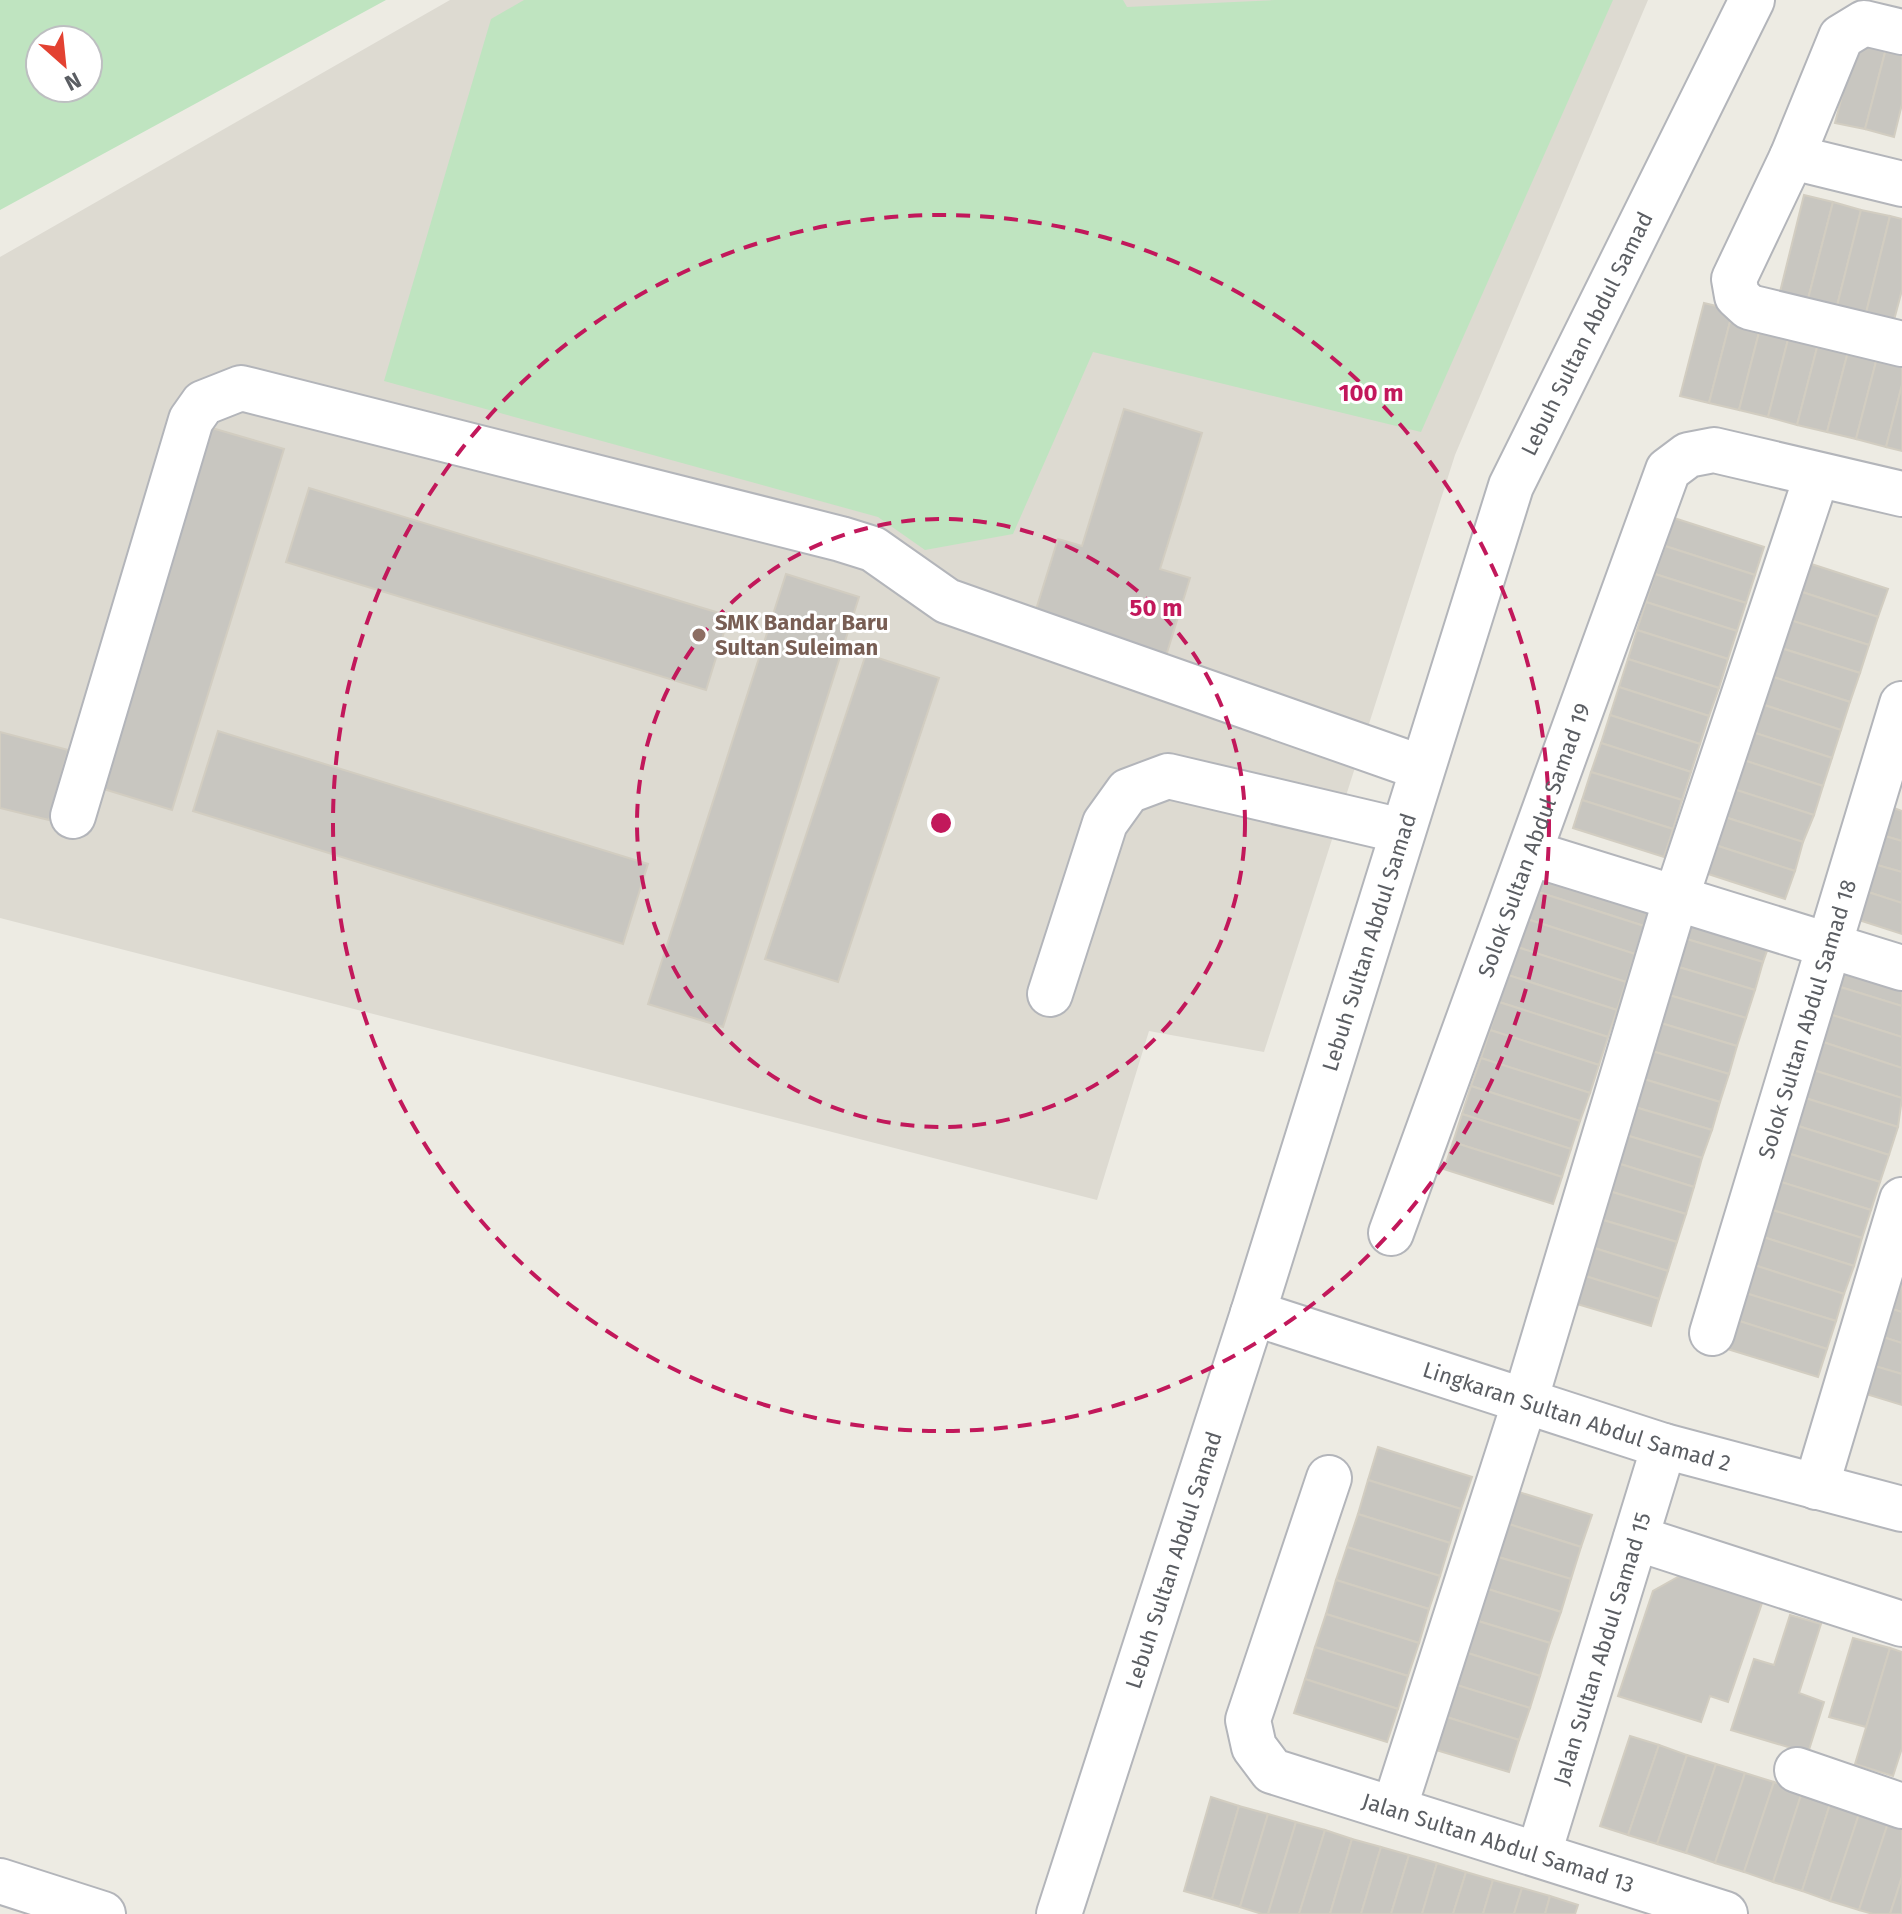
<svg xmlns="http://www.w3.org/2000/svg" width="1902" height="1914" font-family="'Fira Sans',sans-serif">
<rect width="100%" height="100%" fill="#edebe3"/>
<!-- education -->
<polygon fill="#dddad1" points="450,0 1648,0 1455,455 1264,1052 1149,1031 1097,1200 0,918 0,257"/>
<!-- green -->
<g fill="#bfe4c0" fill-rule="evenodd">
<path d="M0 0H386L0 210ZM88 40V88H40V40Z"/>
<polygon points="524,0 1123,0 1127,7 1275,0 1613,0 1421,432 1093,352 1013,534 925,550 878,517 384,381 491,19"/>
</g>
<!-- building -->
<g fill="#c8c6c0" stroke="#d2cdc1" stroke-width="2">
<polygon points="1858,34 1888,41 1865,129 1835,123"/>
<polygon points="1888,41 1902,44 1902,104 1894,137 1865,129"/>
<polygon points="1804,195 1833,202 1808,299 1780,292"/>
<polygon points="1833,202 1861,210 1837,306 1808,299"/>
<polygon points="1861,210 1890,216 1866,313 1837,306"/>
<polygon points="1890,216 1902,219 1902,290 1894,320 1866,313"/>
<polygon points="1704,303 1733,310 1709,403 1680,396"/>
<polygon points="1733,310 1763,317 1739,410 1709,403"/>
<polygon points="1763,317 1792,324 1768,417 1739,410"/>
<polygon points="1792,324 1821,332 1797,425 1768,417"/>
<polygon points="1821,332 1851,340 1827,432 1797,425"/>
<polygon points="1851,340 1880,346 1856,439 1827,432"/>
<polygon points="1880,346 1902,352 1902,385 1886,447 1856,439"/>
<polygon points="1902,385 1902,451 1886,447"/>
<polygon points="1124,409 1202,433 1160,569 1190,578 1166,656 1034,616 1058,539 1082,546"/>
<polygon points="205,426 284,449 172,810 94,786"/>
<polygon points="309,488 729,616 706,690 286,562"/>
<polygon points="1674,518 1764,547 1755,575 1665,546"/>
<polygon points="1665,546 1755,575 1746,603 1655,574"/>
<polygon points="1796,559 1888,589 1878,617 1787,587"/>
<polygon points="786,574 859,597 723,1027 648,1004"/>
<polygon points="1655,574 1746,603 1737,631 1646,602"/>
<polygon points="1787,587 1878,617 1869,645 1777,616"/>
<polygon points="1646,602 1737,631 1728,659 1637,630"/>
<polygon points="1777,616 1869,645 1860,673 1768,644"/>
<polygon points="1637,630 1728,659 1719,688 1628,659"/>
<polygon points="1768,644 1860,673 1850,702 1758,672"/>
<polygon points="866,654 939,678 838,982 765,959"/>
<polygon points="1628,659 1719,688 1709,716 1619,687"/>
<polygon points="1758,672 1850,702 1841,730 1749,700"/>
<polygon points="1619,687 1709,716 1700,744 1610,715"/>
<polygon points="1749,700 1841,730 1832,758 1740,728"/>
<polygon points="1610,715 1700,744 1691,772 1601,743"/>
<polygon points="1740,728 1832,758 1823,786 1731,756"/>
<polygon points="218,731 648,864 623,944 193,811"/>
<polygon points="0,732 68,750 49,820 0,808"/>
<polygon points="1601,743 1691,772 1682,800 1591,772"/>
<polygon points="1731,756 1823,786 1814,815 1721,785"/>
<polygon points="1591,772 1682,800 1673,829 1582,800"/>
<polygon points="1721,785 1814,815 1803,842 1712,813"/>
<polygon points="1582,800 1673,829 1664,857 1573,828"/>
<polygon points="1894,808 1902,811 1902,841 1885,836"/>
<polygon points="1712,813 1803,842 1795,871 1703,841"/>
<polygon points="1885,836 1902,841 1902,872 1877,865"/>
<polygon points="1703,841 1795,871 1785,899 1693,869"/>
<polygon points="1545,863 1654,898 1644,926 1535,891"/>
<polygon points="1877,865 1902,872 1902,903 1868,892"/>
<polygon points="1535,891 1644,926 1635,954 1527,919"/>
<polygon points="1868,892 1902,903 1902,934 1859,920"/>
<polygon points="1679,906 1773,934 1763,962 1670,934"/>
<polygon points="1527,919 1635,954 1626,982 1517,947"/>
<polygon points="1670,934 1763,962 1755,990 1662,962"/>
<polygon points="1517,947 1626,982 1617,1010 1508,975"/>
<polygon points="1846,958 1902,976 1902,1006 1837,986"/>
<polygon points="1662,962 1755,990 1746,1018 1652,990"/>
<polygon points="1508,975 1617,1010 1608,1037 1499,1002"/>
<polygon points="1837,986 1902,1006 1902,1037 1829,1014"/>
<polygon points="1652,990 1746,1018 1737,1046 1644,1018"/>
<polygon points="1499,1002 1608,1037 1599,1065 1490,1030"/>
<polygon points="1829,1014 1902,1037 1902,1068 1820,1041"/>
<polygon points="1644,1018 1737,1046 1729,1074 1635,1046"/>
<polygon points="1490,1030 1599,1065 1590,1093 1481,1058"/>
<polygon points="1820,1041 1902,1068 1902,1098 1810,1069"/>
<polygon points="1635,1046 1729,1074 1720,1102 1627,1074"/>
<polygon points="1481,1058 1590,1093 1580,1121 1471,1086"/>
<polygon points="1810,1069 1902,1098 1898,1127 1802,1097"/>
<polygon points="1627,1074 1720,1102 1712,1130 1618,1102"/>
<polygon points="1471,1086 1580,1121 1571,1149 1462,1114"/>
<polygon points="1802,1097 1898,1127 1889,1155 1792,1124"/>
<polygon points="1618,1102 1712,1130 1702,1158 1609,1130"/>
<polygon points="1462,1114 1571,1149 1562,1177 1453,1142"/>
<polygon points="1792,1124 1889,1155 1880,1182 1784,1152"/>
<polygon points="1609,1130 1702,1158 1694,1187 1601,1158"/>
<polygon points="1453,1142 1562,1177 1553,1204 1444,1169"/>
<polygon points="1784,1152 1880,1182 1871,1210 1775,1180"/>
<polygon points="1601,1158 1694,1187 1686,1214 1592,1186"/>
<polygon points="1775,1180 1871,1210 1862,1238 1766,1208"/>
<polygon points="1592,1186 1686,1214 1677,1242 1583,1214"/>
<polygon points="1766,1208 1862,1238 1854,1266 1757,1235"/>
<polygon points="1583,1214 1677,1242 1668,1271 1575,1242"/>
<polygon points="1757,1235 1854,1266 1844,1294 1748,1263"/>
<polygon points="1575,1242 1668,1271 1659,1299 1566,1270"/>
<polygon points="1748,1263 1844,1294 1836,1321 1739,1291"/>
<polygon points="1566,1270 1659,1299 1651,1326 1557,1298"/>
<polygon points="1885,1277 1902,1282 1902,1312 1876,1304"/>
<polygon points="1739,1291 1836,1321 1827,1349 1730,1318"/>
<polygon points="1876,1304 1902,1312 1902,1343 1867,1332"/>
<polygon points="1730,1318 1827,1349 1818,1377 1721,1347"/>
<polygon points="1867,1332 1902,1343 1902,1374 1858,1361"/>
<polygon points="1858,1361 1902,1374 1902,1405 1850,1389"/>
<polygon points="1378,1447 1472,1477 1461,1509 1368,1480"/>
<polygon points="1368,1480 1461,1509 1450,1543 1358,1514"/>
<polygon points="1506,1488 1592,1515 1581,1547 1496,1520"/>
<polygon points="1358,1514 1450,1543 1440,1576 1347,1547"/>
<polygon points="1496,1520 1581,1547 1571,1579 1485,1553"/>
<polygon points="1347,1547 1440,1576 1429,1609 1336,1580"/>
<polygon points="1485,1553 1571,1579 1561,1612 1475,1585"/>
<polygon points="1683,1574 1762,1603 1728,1702 1710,1696 1701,1722 1618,1696 1653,1591"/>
<polygon points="1336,1580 1429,1609 1419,1643 1326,1614"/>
<polygon points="1475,1585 1561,1612 1550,1643 1465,1617"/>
<polygon points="1326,1614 1419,1643 1408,1676 1315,1647"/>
<polygon points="1790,1615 1821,1624 1799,1693 1824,1702 1808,1753 1731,1730 1754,1659 1774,1665"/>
<polygon points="1465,1617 1550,1643 1540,1676 1455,1649"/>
<polygon points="1853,1638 1890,1648 1866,1727 1829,1717"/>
<polygon points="1315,1647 1408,1676 1398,1709 1305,1679"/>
<polygon points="1890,1648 1902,1652 1902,1748 1893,1776 1855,1764"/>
<polygon points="1455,1649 1540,1676 1530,1708 1444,1681"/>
<polygon points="1305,1679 1398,1709 1387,1742 1294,1713"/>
<polygon points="1444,1681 1530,1708 1519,1740 1434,1713"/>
<polygon points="1434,1713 1519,1740 1509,1772 1423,1746"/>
<polygon points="1630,1736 1659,1745 1628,1835 1600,1826"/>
<polygon points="1659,1745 1687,1755 1657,1844 1628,1835"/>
<polygon points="1687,1755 1716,1764 1686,1853 1657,1844"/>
<polygon points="1716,1764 1745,1773 1715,1863 1686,1853"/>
<polygon points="1745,1773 1774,1782 1744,1872 1715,1863"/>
<polygon points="1774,1782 1802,1792 1773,1882 1744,1872"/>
<polygon points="1802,1792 1831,1801 1802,1891 1773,1882"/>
<polygon points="1211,1797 1239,1806 1212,1899 1184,1891"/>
<polygon points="1831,1801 1860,1811 1830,1901 1802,1891"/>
<polygon points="1239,1806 1268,1814 1240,1907 1212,1899"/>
<polygon points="1860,1811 1889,1820 1859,1910 1830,1901"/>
<polygon points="1268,1814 1296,1822 1268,1914 1262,1914 1240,1907"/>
<polygon points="1889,1820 1902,1824 1902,1877 1890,1914 1873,1914 1859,1910"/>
<polygon points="1296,1822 1325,1830 1299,1914 1268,1914"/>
<polygon points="1325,1830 1352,1839 1330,1914 1299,1914"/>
<polygon points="1352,1839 1381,1847 1361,1914 1330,1914"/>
<polygon points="1381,1847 1409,1855 1391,1914 1361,1914"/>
<polygon points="1409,1855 1437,1863 1422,1914 1391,1914"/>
<polygon points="1437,1863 1466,1872 1453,1914 1422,1914"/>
<polygon points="1466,1872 1493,1880 1483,1914 1453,1914"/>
<polygon points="1902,1877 1902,1914 1890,1914"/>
<polygon points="1493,1880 1522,1888 1514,1914 1483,1914"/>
<polygon points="1522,1888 1550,1896 1545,1914 1514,1914"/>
<polygon points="1550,1896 1578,1905 1575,1914 1545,1914"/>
</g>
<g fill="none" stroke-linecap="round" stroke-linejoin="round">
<defs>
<g id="minor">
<polyline points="1902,32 1864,23 1841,37 1792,157 1734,279 1737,296 1749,307 1902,344"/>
<polyline points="1792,157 1902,184"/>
<polyline points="73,816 191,420 203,403 241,388 841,539 873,549 947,601 1422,768"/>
<polyline points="1530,853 1902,968"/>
<polyline points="1050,994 1105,823 1128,791 1168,776 1402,831"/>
<path id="s1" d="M1391 1233 1668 470 1688 455 1714 450 1902 494"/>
<path id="s2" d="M1253 1313 1664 1446 1902 1509"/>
<path id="s3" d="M1712 1333 1902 704"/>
<path id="s4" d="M1329 1478 1248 1720 1254 1747 1272 1771 1725 1914"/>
<polyline points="1816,1487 1902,1200"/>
<polyline points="1636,1538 1902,1624"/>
<polyline points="1797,1770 1902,1806"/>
<polyline points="1394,1809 1525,1401 1676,898 1817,475"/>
<path id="s5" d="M1539 1853 1664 1446"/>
<polyline points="0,1881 103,1914"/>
<path id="s6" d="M1059 1914 1253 1313 1511 486 1752 0"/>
</g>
</defs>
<!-- minor casing -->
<use href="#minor" stroke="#b3b5ba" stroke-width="48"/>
<!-- minor -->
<use href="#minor" stroke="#fff" stroke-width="44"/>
</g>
<!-- distance rings -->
<g fill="none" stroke="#c2185b" stroke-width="4" stroke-dasharray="14 10">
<circle cx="941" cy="823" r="304"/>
<circle cx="941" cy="823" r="608"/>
</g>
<!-- markers -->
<circle fill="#8d6e63" stroke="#fff" stroke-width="3" cx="699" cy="635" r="8"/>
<g text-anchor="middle" stroke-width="6" stroke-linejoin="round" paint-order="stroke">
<!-- street labels -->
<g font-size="22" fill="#5b5e63" stroke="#fff">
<text dy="8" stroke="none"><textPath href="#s6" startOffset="1668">Lebuh Sultan Abdul Samad</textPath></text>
<text dy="8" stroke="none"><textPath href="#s1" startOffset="418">Solok Sultan Abdul Samad 19</textPath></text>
<text dy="8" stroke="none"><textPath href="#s6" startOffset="1020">Lebuh Sultan Abdul Samad</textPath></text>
<text dy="8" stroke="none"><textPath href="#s3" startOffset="328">Solok Sultan Abdul Samad 18</textPath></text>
<text dy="8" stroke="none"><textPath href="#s2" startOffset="340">Lingkaran Sultan Abdul Samad 2</textPath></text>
<text dy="8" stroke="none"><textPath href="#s6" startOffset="372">Lebuh Sultan Abdul Samad</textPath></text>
<text dy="8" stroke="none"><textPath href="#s5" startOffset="214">Jalan Sultan Abdul Samad 15</textPath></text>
<text dy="8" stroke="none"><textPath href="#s4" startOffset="550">Jalan Sultan Abdul Samad 13</textPath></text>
</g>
<!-- education labels -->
<g font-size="22" font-weight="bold" fill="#785e54" stroke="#fff" text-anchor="start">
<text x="715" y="630">SMK Bandar Baru<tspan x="715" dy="25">Sultan Suleiman</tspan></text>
</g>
</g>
<circle cx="941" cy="823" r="12" fill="#c2185b" stroke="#fff" stroke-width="4"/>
<g font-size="24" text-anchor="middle" font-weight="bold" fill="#c2185b" stroke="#fff" stroke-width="6" stroke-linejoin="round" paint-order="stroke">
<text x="1371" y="401">100 m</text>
<text x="1156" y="616">50 m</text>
</g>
<!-- north arrow -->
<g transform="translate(64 64) rotate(153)"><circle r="38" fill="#ffffff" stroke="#bdbfc1" stroke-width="2"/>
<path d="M0-6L14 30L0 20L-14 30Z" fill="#e34232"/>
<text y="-12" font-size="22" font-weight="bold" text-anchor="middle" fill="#5b5e63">N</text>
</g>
</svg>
